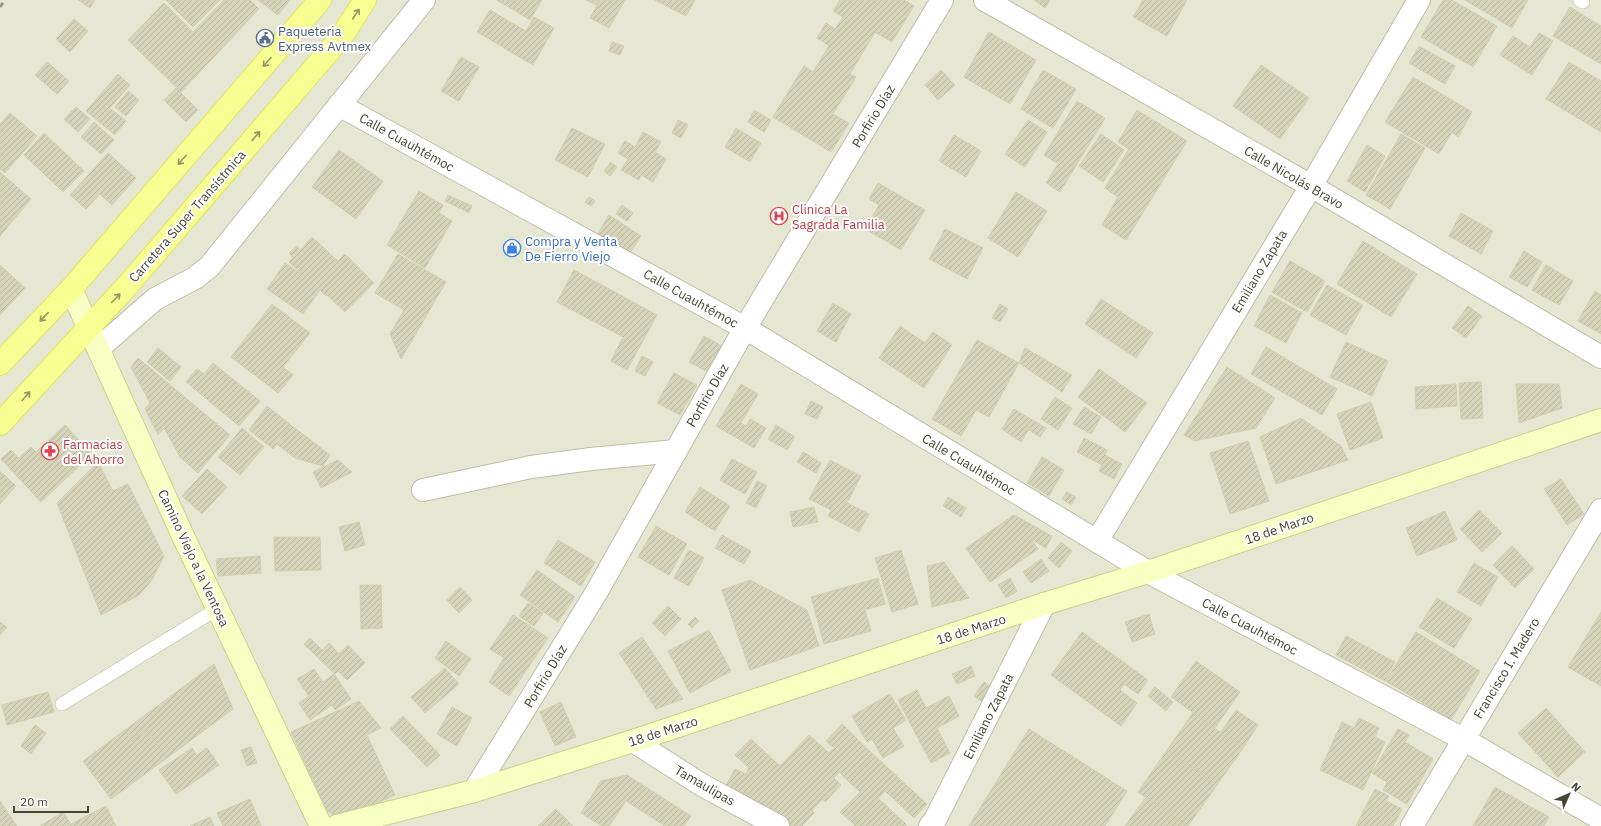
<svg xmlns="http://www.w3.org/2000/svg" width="1601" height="826" font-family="'IBM Plex Sans',sans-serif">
<defs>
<pattern id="building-hatch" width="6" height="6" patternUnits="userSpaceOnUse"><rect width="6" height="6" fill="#d5d4ba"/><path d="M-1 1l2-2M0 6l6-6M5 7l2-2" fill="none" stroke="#b8b7a0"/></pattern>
</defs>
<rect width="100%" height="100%" fill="#f2f3e5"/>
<!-- residential -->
<rect fill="#e6e7d3" x="0" y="0" width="1601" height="826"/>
<!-- building -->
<g fill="url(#building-hatch)" stroke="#d0cfad">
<polygon points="78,0 95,0 90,8"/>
<polygon points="166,0 220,0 193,27"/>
<polygon points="224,0 250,0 259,9 181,92 128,40 164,3 193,32"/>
<polygon points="258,0 290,0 278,15"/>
<polygon points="497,0 542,0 530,20"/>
<polygon points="586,0 599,0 596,5"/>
<polygon points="600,0 625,0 609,28 590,18"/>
<polygon points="655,0 695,0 686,16"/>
<polygon points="840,0 904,0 914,6 892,42 875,32 850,74 856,77 833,114 849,123 831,152 773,117 804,66 813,72 829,46 817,38 826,23 835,29 843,17 833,11"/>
<polygon points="1034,0 1050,0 1045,8"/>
<polygon points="1143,0 1187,0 1167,36 1133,17"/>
<polygon points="1443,0 1452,0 1497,26 1473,67 1421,37"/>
<polygon points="1465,0 1528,0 1512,28"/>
<polygon points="1570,7 1601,26 1601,64 1553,36"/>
<polygon points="490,10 526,31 534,17 554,28 533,65 477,32"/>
<polygon points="74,19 88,31 70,52 56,39"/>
<polygon points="989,32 1036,60 1010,104 964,77"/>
<polygon points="1539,33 1553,41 1532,75 1500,55 1513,36 1530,47"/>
<polygon points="612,42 624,46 620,55 609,51"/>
<polygon points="1419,46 1455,66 1445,84 1409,63"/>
<polygon points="461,57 479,67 459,101 441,91"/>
<polygon points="47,62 69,81 57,94 35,75"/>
<polygon points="1569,62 1601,81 1601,132 1546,99"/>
<polygon points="1261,65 1309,98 1280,139 1233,106"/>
<polygon points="941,70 955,85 938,100 925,85"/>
<polygon points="1043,70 1076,89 1053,128 1021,109"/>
<polygon points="118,74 130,85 110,108 126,121 115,135 86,111"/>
<polygon points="1413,77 1472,112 1458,137 1452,132 1439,154 1385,122"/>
<polygon points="176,88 198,110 186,122 164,100"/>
<polygon points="128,91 139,100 126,116 115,107"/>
<polygon points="1077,101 1105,118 1060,192 1046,183 1058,164 1044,155"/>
<polygon points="76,107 90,119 78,132 64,119"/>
<polygon points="754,110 771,120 764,132 748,122"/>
<polygon points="1137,110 1187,141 1126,240 1102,225 1118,197 1105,188 1129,149 1118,142"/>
<polygon points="10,113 37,136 5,173 0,169 0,124"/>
<polygon points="678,120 688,125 681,138 672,133"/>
<polygon points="1028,120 1047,132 1025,167 1005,154"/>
<polygon points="94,122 114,140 101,154 81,137"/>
<polygon points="572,128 605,144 588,177 555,160"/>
<polygon points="736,128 761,143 750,162 725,147"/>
<polygon points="643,132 661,142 655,152 666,159 653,182 641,175 639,180 621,170 628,159 618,153 625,141 635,147"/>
<polygon points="44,133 84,171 63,192 24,155"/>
<polygon points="1101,134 1124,150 1103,182 1079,166"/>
<polygon points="1401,134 1425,148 1390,209 1366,195"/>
<polygon points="954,135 981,151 966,177 939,161"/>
<polygon points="1367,145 1385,156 1365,192 1347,181"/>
<polygon points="339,150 383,181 356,219 312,187"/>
<polygon points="108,153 136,178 112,205 100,194 86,209 70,195"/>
<polygon points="611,162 617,167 610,176 604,171"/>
<polygon points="0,172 31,199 0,236"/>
<polygon points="878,183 925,210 901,250 865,229 879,205 869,199"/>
<polygon points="419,191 443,205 439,213 452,221 425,268 387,245"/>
<polygon points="1016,192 1047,211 1018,257 988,238"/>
<polygon points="448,195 472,206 469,213 445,201"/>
<polygon points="589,197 595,201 591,206 585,202"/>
<polygon points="622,205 633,213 627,221 616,214"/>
<polygon points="1461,213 1493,231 1481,254 1449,236"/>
<polygon points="609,215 641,236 628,256 597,235"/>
<polygon points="945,229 983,248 967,279 929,259"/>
<polygon points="312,237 338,261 345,254 374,283 345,312 327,295 326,296 320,290 303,314 267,289 285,263 303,275 289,262 293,258 289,253 297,246 300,250"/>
<polygon points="1363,241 1417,274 1391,317 1337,284"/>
<polygon points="1524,251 1542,262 1527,287 1509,277"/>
<polygon points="398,254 446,282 401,359 390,334 404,310 375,293"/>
<polygon points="1290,261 1325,281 1307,312 1272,292"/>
<polygon points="0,265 25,288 0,315"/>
<polygon points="1546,265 1573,281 1559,305 1532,290"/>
<polygon points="574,270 657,315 627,370 611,361 623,337 557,302"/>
<polygon points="1327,285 1363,305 1346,335 1310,315"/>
<polygon points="1595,291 1601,295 1601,334 1578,321"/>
<polygon points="1270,295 1302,313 1286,343 1254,326"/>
<polygon points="1101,299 1153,333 1136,358 1085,324"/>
<polygon points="833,303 851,314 836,342 817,331"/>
<polygon points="272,304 310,333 283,367 293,375 278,393 231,357"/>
<polygon points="1000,304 1008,309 1000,322 992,318"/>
<polygon points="1468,306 1482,316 1466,338 1452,328"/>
<polygon points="900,326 925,343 933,332 952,345 924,388 879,358"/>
<polygon points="704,336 722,346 708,372 689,362"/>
<polygon points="977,340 1019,363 989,417 976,410 961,436 932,419"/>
<polygon points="1346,342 1388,361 1372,396 1330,377"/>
<polygon points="1266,347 1337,389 1322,415 1251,374"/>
<polygon points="158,348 181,367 170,381 147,362"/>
<polygon points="1025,348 1072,375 1062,392 1019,363"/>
<polygon points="642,356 653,362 645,376 635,371"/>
<polygon points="138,358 230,435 198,473 180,457 164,428 158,435 145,409 150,403 131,367"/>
<polygon points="213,363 260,401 239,426 186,382 197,369 204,374"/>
<polygon points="1227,367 1275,398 1256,428 1195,441 1184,435"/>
<polygon points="1099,369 1147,403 1125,432 1078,397"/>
<polygon points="674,373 697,385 680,415 657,403"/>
<polygon points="1481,382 1483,418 1461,419 1459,383"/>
<polygon points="741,384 758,394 741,423 746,426 750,419 766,428 754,448 716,426"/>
<polygon points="1456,384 1457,406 1416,409 1415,387"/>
<polygon points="1516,384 1559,384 1562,408 1519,423"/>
<polygon points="1055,397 1072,408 1058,430 1041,419"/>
<polygon points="811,401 823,407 817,419 805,414"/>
<polygon points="1371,402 1383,438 1350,450 1337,414"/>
<polygon points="267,406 291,425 273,449 249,430"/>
<polygon points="1084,407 1101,417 1091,434 1073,424"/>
<polygon points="1014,409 1034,421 1021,442 1002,429"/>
<polygon points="1301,418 1341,446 1348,460 1276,484 1260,437"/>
<polygon points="1034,421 1046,428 1040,437 1029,430"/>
<polygon points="65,425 92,454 41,502 1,459 11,450 19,458 31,447 36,452"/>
<polygon points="291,425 330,455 323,466 295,458 277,444"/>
<polygon points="776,425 795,437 787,450 768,439"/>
<polygon points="242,428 264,447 240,475 218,457"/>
<polygon points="1084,438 1107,450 1105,455 1122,464 1114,479 1099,471 1102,465 1077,452"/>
<polygon points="1248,441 1269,501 1230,514 1210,453"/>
<polygon points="803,452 821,463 816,473 797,462"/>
<polygon points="1042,457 1064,470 1049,496 1027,483"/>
<polygon points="732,459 757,472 745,494 720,480"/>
<polygon points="338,460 352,472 321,488 313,472"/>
<polygon points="830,460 861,476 847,503 869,514 859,532 828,516 831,510 809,499"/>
<polygon points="98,462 113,491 128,484 164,556 152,580 139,595 101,615 57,503"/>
<polygon points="207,469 227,487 202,514 182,496"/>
<polygon points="0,471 16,486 0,504"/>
<polygon points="1561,479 1584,514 1567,525 1544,489"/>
<polygon points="757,481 767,486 756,508 746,503"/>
<polygon points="700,487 730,506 715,531 685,512"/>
<polygon points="1067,492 1076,497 1071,505 1062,499"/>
<polygon points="948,497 966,508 961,517 943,506"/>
<polygon points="814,507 818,522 793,527 790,512"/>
<polygon points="1479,510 1502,533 1482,552 1460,529"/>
<polygon points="1445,511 1457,540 1417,556 1406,528"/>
<polygon points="1014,515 1052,536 1046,548 1031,539 1038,549 990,582 966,548"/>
<polygon points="359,522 365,545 345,551 339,527"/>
<polygon points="656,526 687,544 669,575 638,557"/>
<polygon points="722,535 751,551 744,564 715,548"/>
<polygon points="274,537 320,537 321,570 275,571"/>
<polygon points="558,540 595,562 581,586 544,563"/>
<polygon points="1061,542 1072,551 1059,568 1048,558"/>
<polygon points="1512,546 1534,569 1515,588 1493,565"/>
<polygon points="689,550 704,558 689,586 674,578"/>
<polygon points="901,550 918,604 892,612 875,558"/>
<polygon points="260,556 261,573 218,576 216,559"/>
<polygon points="1041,559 1049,571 1031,583 1023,572"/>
<polygon points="944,562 969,598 932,607 927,566"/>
<polygon points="1474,563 1498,577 1481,606 1457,592"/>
<polygon points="537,570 575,597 558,622 520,595"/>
<polygon points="878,578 885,604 865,610 871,631 824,644 811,597"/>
<polygon points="1010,578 1017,591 1006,598 998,585"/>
<polygon points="750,580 807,610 819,646 750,670 722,590"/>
<polygon points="360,585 381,585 382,628 361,629"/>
<polygon points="460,587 472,600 459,613 447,600"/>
<polygon points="1437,598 1472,619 1454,648 1419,627"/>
<polygon points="528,603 543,613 534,626 519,616"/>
<polygon points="668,606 681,619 665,636 652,623"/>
<polygon points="1601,612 1601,686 1568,667"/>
<polygon points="1149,614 1155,634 1132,642 1125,622"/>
<polygon points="513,615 548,638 509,696 489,682 504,658 490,649"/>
<polygon points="695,617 699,621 692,628 688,624"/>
<polygon points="0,622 7,627 0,635"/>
<polygon points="709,630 731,671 690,693 668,651"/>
<polygon points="1082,632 1148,680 1138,694 1124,684 1120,690 1137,703 1121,726 1051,675"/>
<polygon points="1416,632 1480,671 1451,720 1386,681"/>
<polygon points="1346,636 1395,662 1385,681 1336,655"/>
<polygon points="642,637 683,699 656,709 619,653"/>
<polygon points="310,638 322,650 329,643 339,654 348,645 365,663 347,680 338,671 335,674 304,644"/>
<polygon points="446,641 471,659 459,676 435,658"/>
<polygon points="1196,661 1240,692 1215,728 1171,697"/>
<polygon points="214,664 233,709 167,758 147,730 132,741 125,730"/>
<polygon points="971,666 975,676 957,684 952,674"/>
<polygon points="445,668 459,684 425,713 411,697"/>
<polygon points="314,669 323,682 334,674 351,699 335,710 332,705 310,720 299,703 309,696 297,679"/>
<polygon points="984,682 991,687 982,702 974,696"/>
<polygon points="1155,687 1173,702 1166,711 1148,696"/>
<polygon points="917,690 926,708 949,696 959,716 937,728 950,753 931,763 898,700"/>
<polygon points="48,692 54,712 7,725 2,705"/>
<polygon points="890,694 906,720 893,728 904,746 883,758 872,739 867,742 852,716"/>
<polygon points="359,701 381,728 367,735 395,795 342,819 327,811 291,732"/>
<polygon points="561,702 576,737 555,746 540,712"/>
<polygon points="452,707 472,718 457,746 437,734"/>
<polygon points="1546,708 1585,752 1558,777 1518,733"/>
<polygon points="1236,710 1258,725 1243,748 1221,732"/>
<polygon points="1193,713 1243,748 1217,785 1167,750"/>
<polygon points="403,716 440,755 427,767 390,729"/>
<polygon points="1359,718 1379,728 1375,737 1385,742 1363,790 1320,770 1342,722 1354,728"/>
<polygon points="842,724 874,755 849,782 839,772 834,778 841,785 825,802 823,799 812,810 814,813 802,826 789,826 723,791 735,769 746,774 749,768 735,755 751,739 780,766 809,735 829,753 834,748 826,741"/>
<polygon points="35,725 46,733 31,754 21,746"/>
<polygon points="1029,729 1127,791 1105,826 969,826"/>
<polygon points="1398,729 1409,735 1405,742 1433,759 1407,804 1383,790 1387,782 1372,773"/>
<polygon points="125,730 132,741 147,730 167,758 111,799 83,761"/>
<polygon points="251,747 257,763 247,766 241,750"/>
<polygon points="192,748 197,755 207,748 219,765 176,794 159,770"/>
<polygon points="1167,750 1217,785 1188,826 1138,792"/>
<polygon points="874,755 927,804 914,818 885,791 854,824 840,812 860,792 849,782"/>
<polygon points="627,775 691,816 684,826 665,826 626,801 609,826 602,826 581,813 601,781"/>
<polygon points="1495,787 1549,817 1544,826 1473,826"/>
<polygon points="1375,789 1389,796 1386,801 1402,809 1397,819 1367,804"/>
<polygon points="1146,797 1188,826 1125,826"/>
<polygon points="878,798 906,824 906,826 855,826 854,824"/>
<polygon points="250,799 261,826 223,826 217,813"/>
<polygon points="0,801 17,826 0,826"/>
<polygon points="1367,804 1397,819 1393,826 1356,826"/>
<polygon points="106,806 116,826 67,826"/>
<polygon points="556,809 573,826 538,826"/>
<polygon points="63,812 70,823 64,826 40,826"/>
<polygon points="210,817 214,826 190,826"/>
</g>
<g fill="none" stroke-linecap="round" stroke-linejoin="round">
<defs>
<g id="lane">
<polyline points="1580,0 1583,2"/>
<polyline points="62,704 217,609"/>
</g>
<g id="street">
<polyline points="985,0 1311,186 1601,357"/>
<polyline points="339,105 745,328 1148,572 1463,739 1601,819"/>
<polyline points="99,348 155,299 195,278 209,267 424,0"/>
<polyline points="423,490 531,467 591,459 676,451"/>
<polyline points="1097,541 1311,186 1419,0"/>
<polyline points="633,741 702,785 778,826"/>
<polyline points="474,791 596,593 745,328 942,0"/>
<polyline points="930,826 935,820 1044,604"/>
<polyline points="1412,826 1601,510"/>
</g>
<g id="secondary">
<polyline points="71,289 183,536 321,826"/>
<polyline points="337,826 474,791 633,741 1044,604 1148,572 1601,420"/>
</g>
<g id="primary">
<polyline points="0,364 71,289 320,0"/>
<polyline points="0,424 127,286 342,36 365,0"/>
</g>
</defs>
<!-- lane casing -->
<use href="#lane" stroke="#bebea7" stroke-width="14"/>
<!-- street casing -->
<use href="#street" stroke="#bebea7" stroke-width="24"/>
<!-- secondary casing -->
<use href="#secondary" stroke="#cad091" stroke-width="24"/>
<!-- primary casing -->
<use href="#primary" stroke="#dee660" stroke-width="24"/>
<!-- lane -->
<use href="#lane" stroke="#fff" stroke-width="13"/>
<!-- street -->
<use href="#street" stroke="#fff" stroke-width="22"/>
<!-- secondary -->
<use href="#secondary" stroke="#f8ffc3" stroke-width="22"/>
<!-- primary -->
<use href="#primary" stroke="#f7ff92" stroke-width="22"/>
<!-- rail -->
<polyline stroke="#959595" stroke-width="3" stroke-dasharray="5 5" stroke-linecap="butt" points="0,7 5,0"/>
</g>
<!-- one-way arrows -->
<defs><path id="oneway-shaft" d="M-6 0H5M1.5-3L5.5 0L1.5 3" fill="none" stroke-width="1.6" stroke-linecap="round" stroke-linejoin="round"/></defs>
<g stroke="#95995e">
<use href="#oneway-shaft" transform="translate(356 14) rotate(-57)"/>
<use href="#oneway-shaft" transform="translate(267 62) rotate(131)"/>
<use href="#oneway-shaft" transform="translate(256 136) rotate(-49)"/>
<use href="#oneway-shaft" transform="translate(182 160) rotate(131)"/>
<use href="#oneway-shaft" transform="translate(116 298) rotate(-46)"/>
<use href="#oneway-shaft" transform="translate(44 317) rotate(133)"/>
<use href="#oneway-shaft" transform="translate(26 396) rotate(-48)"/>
</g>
<!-- icons -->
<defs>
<symbol id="civic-ring" viewBox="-11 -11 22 22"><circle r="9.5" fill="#fff" stroke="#5c6f8a" stroke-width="1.5"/><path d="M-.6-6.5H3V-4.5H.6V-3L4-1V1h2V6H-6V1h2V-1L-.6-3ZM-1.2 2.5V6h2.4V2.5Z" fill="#5c6f8a"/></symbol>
<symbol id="hospital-ring" viewBox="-11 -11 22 22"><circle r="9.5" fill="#fff" stroke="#e0444e" stroke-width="1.5"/><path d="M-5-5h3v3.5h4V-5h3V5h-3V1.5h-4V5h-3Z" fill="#e0444e"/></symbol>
<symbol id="shop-ring" viewBox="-11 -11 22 22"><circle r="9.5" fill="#fff" stroke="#3f7fe0" stroke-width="1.5"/><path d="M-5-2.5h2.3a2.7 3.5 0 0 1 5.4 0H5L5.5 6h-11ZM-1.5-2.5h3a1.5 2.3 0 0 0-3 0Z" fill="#3f7fe0"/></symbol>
<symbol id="pharmacy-ring" viewBox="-11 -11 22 22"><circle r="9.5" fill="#fff" stroke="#e0444e" stroke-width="1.5"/><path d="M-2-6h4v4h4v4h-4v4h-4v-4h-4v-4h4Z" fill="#e0444e"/></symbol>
</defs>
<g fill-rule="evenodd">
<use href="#civic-ring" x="255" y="28" width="20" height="20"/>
<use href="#hospital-ring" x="769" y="206" width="20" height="20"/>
<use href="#shop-ring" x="502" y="238" width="20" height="20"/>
<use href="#pharmacy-ring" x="40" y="441" width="20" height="20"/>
</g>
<g text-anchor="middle" stroke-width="4" stroke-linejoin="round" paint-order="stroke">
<!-- service labels -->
<g font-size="13" fill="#4e5e75" stroke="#fff" text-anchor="start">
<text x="278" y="36">Paqueteria<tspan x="278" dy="15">Express Avtmex</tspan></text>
</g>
<!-- street labels -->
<g font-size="13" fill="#454534" stroke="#fff">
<text transform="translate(873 116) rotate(-59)" y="5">Porfirio Díaz</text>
<text transform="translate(407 142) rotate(29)" y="5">Calle Cuauhtémoc</text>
<text transform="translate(1294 177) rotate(30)" y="5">Calle Nicolás Bravo</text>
<text transform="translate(187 216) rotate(-49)" y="5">Carretera Super Transístmica</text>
<text transform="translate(1259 271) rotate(-59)" y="5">Emiliano Zapata</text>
<text transform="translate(691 298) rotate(29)" y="5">Calle Cuauhtémoc</text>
<text transform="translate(707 395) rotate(-60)" y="5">Porfirio Díaz</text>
<text transform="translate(969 464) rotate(31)" y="5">Calle Cuauhtémoc</text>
<text transform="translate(1279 528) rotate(-19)" y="5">18 de Marzo</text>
<text transform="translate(194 558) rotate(65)" y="5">Camino Viejo a la Ventosa</text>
<text transform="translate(1250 626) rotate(28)" y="5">Calle Cuauhtémoc</text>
<text transform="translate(971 629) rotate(-18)" y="5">18 de Marzo</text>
<text transform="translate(1506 668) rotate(-59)" y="5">Francisco I. Madero</text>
<text transform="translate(545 676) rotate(-59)" y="5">Porfirio Díaz</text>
<text transform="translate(988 716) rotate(-63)" y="5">Emiliano Zapata</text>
<text transform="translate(663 731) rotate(-18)" y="5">18 de Marzo</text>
<text transform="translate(705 785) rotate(30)" y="5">Tamaulipas</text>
</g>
<!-- health labels -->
<g font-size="13" fill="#be3a42" stroke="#fff" text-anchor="start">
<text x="792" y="214">Clinica La<tspan x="792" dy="15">Sagrada Familia</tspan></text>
<text x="63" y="449">Farmacias<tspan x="63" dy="15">del Ahorro</tspan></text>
</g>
<!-- shop labels -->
<g font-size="13" fill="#366cbe" stroke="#fff" text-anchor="start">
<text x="525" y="246">Compra y Venta<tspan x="525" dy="15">De Fierro Viejo</tspan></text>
</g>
</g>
<!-- north arrow -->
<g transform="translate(1569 794) rotate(45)" stroke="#ffffff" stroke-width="3" paint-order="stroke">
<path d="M0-3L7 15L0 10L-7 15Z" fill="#454534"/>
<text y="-6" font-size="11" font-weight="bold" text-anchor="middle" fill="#454534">N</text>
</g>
<!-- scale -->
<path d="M14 806v6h74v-6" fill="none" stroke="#454534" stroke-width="2"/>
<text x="20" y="806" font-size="12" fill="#454534" stroke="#ffffff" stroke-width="3" paint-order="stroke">20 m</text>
</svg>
